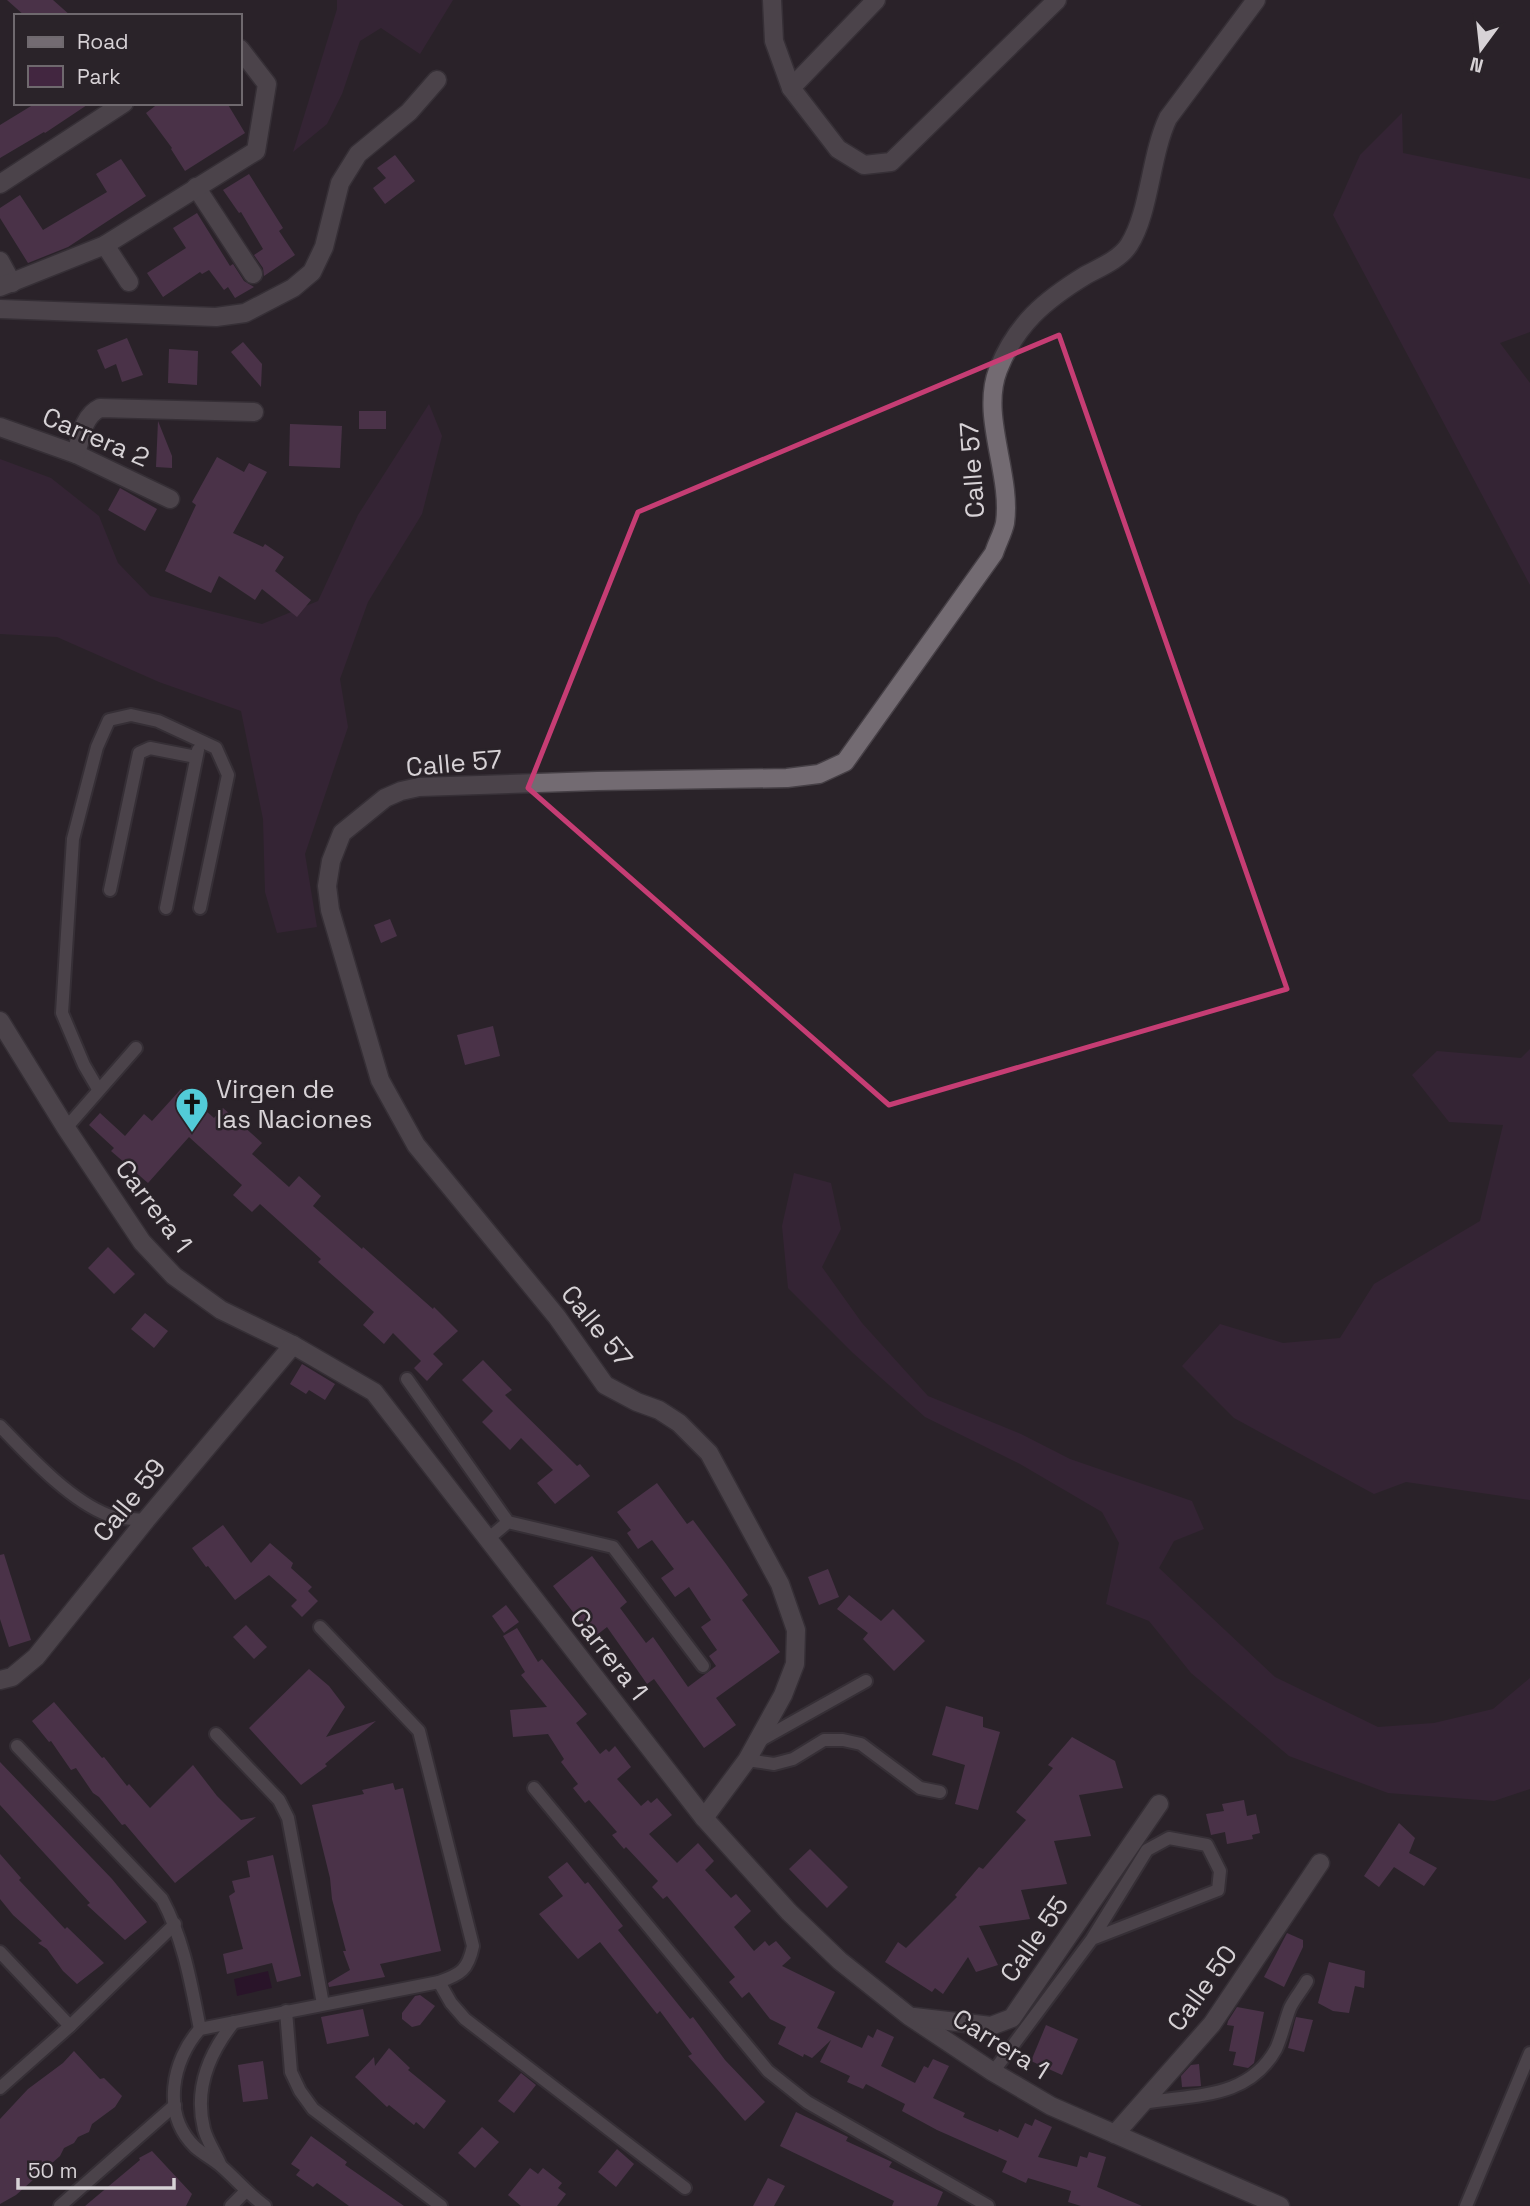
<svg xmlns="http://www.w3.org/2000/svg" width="1530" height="2206" font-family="'Space Grotesk',sans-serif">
<rect width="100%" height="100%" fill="#2a2329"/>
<!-- green -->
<g fill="#422640">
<polygon points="337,0 453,0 420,54 381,28 360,41 342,94 327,124 293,152 337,9"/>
<polygon points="1402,113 1403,153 1530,179 1530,332 1500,343 1530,383 1530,585 1333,215 1360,155"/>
<polygon points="429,404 442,436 422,514 368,602 340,679 348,727 305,854 317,927 277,933 265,892 263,819 241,711 159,682 57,637 0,634 0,459 51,478 99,516 118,563 150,596 262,624 318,601 358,515"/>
<polygon points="1530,1049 1530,1500 1406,1482 1374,1494 1234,1418 1182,1366 1220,1324 1283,1343 1340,1338 1374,1284 1480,1221 1503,1125 1449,1122 1412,1075 1437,1051 1521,1058"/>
<polygon points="794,1173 831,1183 841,1229 822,1267 862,1323 928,1396 1021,1434 1070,1459 1192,1501 1204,1529 1174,1541 1159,1568 1275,1677 1378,1727 1434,1723 1493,1709 1530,1678 1530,1789 1494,1801 1388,1793 1289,1756 1191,1673 1149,1621 1106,1604 1119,1543 1102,1512 1020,1464 925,1417 853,1353 788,1288 782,1226"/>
</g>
<!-- water -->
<polygon fill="#290428" points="268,1971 272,1988 237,1996 234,1979"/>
<!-- building -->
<g fill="#71466d">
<polygon points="7,0 53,0 71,16 25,16"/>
<polygon points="36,103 90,103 45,133 44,132 0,158 0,125"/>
<polygon points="159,103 227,103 245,133 185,171 171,149 172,148 146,113"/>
<polygon points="395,155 415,181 385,204 373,188 386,178 377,168"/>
<polygon points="121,159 146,196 68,247 28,263 0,218 0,208 20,195 43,230 107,192 96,174"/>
<polygon points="249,174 283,228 279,231 295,255 264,276 263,268 254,255 263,249 241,212 239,213 223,190"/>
<polygon points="197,213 230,266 233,264 244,281 254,287 235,298 228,287 224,290 209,270 202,274 200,272 163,297 147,273 186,248 173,228"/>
<polygon points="127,338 143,375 122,382 116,364 105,369 97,350"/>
<polygon points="243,342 262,364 261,387 231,352"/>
<polygon points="169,349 198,351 197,385 168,383"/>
<rect x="359" y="411" width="27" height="18"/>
<polygon points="158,421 172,456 172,468 156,467"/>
<polygon points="290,424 342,426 340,468 289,466"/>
<polygon points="217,457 244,472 249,463 267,472 233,533 263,547 265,544 284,557 275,571 311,600 297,617 262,589 255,600 219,576 211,593 165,571 196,505 192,502"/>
<polygon points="120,488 157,509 145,531 108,510"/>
<polygon points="390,919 397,936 381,943 374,925"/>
<polygon points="493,1026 500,1056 465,1065 457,1035"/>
<polygon points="181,1089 214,1118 223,1108 262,1143 252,1154 289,1187 299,1176 321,1196 313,1206 362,1249 363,1247 433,1309 434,1307 458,1331 433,1354 443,1364 427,1381 414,1368 421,1361 393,1333 384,1344 363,1325 374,1312 318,1262 321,1259 260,1204 252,1212 233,1195 242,1185 189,1137 148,1183 111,1151 114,1148 89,1125 100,1113 125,1136 144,1114 152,1121"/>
<polygon points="108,1247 135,1274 114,1294 88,1268"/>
<polygon points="145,1313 168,1331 154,1348 131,1329"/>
<polygon points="483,1360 512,1390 505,1395 577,1466 580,1464 590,1476 555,1504 537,1483 553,1470 521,1438 510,1450 482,1422 493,1411 462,1380"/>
<polygon points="302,1364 335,1384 325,1400 309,1390 306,1394 290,1384"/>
<polygon points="657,1483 687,1524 693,1520 726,1564 748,1595 742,1600 780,1652 716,1698 736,1725 704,1748 654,1679 647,1684 607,1627 593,1638 553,1586 592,1556 627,1602 620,1608 646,1643 653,1637 688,1687 716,1666 709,1656 717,1650 701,1627 711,1620 689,1587 675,1597 661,1578 674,1569 652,1540 638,1549 627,1533 631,1530 617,1512"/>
<polygon points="223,1525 251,1563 270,1543 293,1563 291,1568 312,1587 308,1591 318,1601 302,1617 291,1606 297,1600 269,1575 235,1600 208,1566 206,1567 192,1548"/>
<polygon points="4,1554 31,1640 9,1647 0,1619 0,1555"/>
<polygon points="828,1569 839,1597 819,1605 808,1577"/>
<polygon points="849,1595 881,1621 893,1609 925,1641 894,1671 863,1639 868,1633 837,1609"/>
<polygon points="506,1605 519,1622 504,1633 492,1616"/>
<polygon points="246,1625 267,1647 254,1659 233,1637"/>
<polygon points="517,1628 538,1662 542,1659 587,1714 576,1723 600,1754 606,1749 609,1752 615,1746 631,1767 617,1779 641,1806 648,1800 651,1803 657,1798 672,1815 649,1834 677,1863 698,1843 714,1861 705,1870 731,1898 736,1894 751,1911 734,1927 754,1951 765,1941 769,1946 776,1941 791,1958 782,1966 835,1992 817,2028 862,2048 868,2035 873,2038 877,2029 894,2037 881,2066 915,2083 924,2066 928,2068 933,2059 949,2066 933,2098 965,2113 963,2117 998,2132 999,2129 1018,2138 1025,2123 1032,2126 1035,2119 1052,2127 1038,2157 1077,2167 1080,2156 1087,2158 1089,2152 1106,2157 1097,2187 1142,2206 1081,2206 1068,2202 1071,2191 1028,2178 1026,2183 1002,2172 1007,2161 937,2130 902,2111 905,2104 866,2084 863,2089 847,2082 850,2076 820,2062 831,2040 812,2058 804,2054 803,2057 778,2044 786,2027 770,2019 749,1992 742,1998 729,1982 735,1977 667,1896 663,1899 652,1887 658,1881 626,1847 624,1849 612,1835 617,1832 589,1800 585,1803 573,1788 578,1784 561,1762 564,1759 548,1734 513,1737 510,1710 547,1707 521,1675 525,1672 503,1636"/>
<polygon points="309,1669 329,1686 345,1707 326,1737 376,1721 325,1764 327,1766 301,1785 249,1728"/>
<polygon points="54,1702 102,1758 104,1757 127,1786 129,1784 150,1808 193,1765 217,1796 241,1820 256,1817 175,1883 125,1824 122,1825 99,1797 93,1793 76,1768 71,1770 51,1741 49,1742 32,1721"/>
<polygon points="946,1706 983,1717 983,1727 1000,1732 978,1810 955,1804 965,1765 932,1755"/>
<polygon points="1072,1737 1115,1761 1123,1788 1079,1795 1091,1836 1054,1841 1067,1884 1021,1890 1030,1919 979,1926 998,1965 976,1972 968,1957 943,1994 935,1988 932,1992 885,1962 898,1942 906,1948 957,1897 955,1895 979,1867 983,1869 1026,1820 1016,1812 1053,1768 1048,1765"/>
<polygon points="0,1762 112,1879 147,1922 125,1940 87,1905 90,1903 0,1805"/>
<polygon points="393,1783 395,1790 403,1788 441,1951 380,1964 385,1977 329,1987 328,1983 350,1970 343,1951 346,1951 332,1899 330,1878 312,1805 364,1794 362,1790"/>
<polygon points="1244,1800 1247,1816 1256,1814 1260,1833 1252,1835 1253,1839 1227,1844 1225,1832 1211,1835 1206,1814 1224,1811 1222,1804"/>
<polygon points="1399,1823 1415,1838 1409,1853 1437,1868 1424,1886 1394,1867 1379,1887 1364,1876"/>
<polygon points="810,1849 848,1887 827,1908 789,1869"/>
<polygon points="0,1854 21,1878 19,1880 65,1929 67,1927 104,1963 77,1984 63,1971 47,1949 38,1943 42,1941 13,1915 0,1899"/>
<polygon points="273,1855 301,1976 277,1982 272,1963 227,1974 223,1954 243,1949 229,1896 235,1892 232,1881 250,1877 247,1861"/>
<polygon points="567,1862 585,1884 588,1882 623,1926 618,1930 690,2019 693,2017 725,2060 765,2102 745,2121 688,2056 692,2054 660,2011 657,2014 600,1942 578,1959 539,1914 563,1896 548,1877"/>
<polygon points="1287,1933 1303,1940 1303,1947 1284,1987 1264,1977"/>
<polygon points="1329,1962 1365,1971 1364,1988 1355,1986 1349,2013 1333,2011 1318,2003"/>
<polygon points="420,1995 435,2006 420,2025 412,2027 402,2019 402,2013 415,1996"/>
<polygon points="1237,2007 1264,2012 1254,2063 1248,2068 1233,2065 1236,2052 1229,2051 1234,2026 1227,2025 1228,2021"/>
<polygon points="363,2009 369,2036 327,2044 321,2017"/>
<polygon points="1296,2017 1313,2020 1304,2052 1288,2048"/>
<polygon points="1046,2025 1078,2039 1062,2075 1031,2061"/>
<polygon points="389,2048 410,2068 408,2070 446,2101 424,2129 416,2122 414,2125 389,2105 387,2107 355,2077 374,2057 375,2066"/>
<polygon points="74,2051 100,2079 104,2078 122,2096 115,2107 92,2124 89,2132 78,2137 74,2143 64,2148 60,2156 16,2195 0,2204 0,2119 28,2089 63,2063"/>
<polygon points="263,2061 268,2099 243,2102 238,2065"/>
<polygon points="1199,2064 1201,2086 1182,2087 1181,2076 1191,2065"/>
<polygon points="521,2073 536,2085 514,2113 498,2101"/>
<polygon points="796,2112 848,2137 846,2141 892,2162 889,2167 943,2192 937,2206 892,2206 894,2201 780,2146"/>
<polygon points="482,2127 499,2142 475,2168 458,2153"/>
<polygon points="311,2136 347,2162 345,2165 404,2206 349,2206 317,2183 313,2187 296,2175 300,2170 291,2164"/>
<polygon points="617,2149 634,2164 616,2187 598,2172"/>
<polygon points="152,2151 192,2194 186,2206 85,2206 140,2160 139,2158"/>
<polygon points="530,2168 538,2174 543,2168 562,2183 558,2188 566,2194 557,2206 521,2206 508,2195"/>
<polygon points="768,2178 785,2186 774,2206 753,2206"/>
</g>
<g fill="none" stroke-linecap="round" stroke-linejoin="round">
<defs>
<g id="lane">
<polyline points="110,890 139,753 150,748 196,757"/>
<polyline points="166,908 198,750"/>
<polyline points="98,1089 84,1065 62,1013 73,839 97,747 109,720 131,715 158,721 216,748 228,775 200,908"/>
<polyline points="66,1128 136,1048"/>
<polyline points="407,1379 508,1522 613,1547 703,1666"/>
<path d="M0 1426C29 1456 69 1500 108 1515 119 1519 134 1519 146 1520"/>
<polyline points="488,1539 508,1522"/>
<polyline points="216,1734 279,1800 288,1818 323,2004"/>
<polyline points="759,1741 866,1681"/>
<path d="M17 1746 162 1899C184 1940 191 1984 200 2029"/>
<polyline points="747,1760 774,1764 793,1759 824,1740 843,1740 861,1744 920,1788 940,1792"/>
<polyline points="534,1788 768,2071 807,2102 988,2206"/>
<polyline points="0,1952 70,2026"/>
<polyline points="439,1982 451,2003 465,2019 685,2188"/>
<polyline points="286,2011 291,2072 300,2091 313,2109 441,2206"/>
<polyline points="993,2072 1092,1939 1147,1850 1169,1838 1207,1845 1220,1871 1218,1890 1092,1939"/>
<polyline points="0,2088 70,2026 175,1924"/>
<path d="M1143 2103C1193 2094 1248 2100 1276 2049 1282 2036 1285 2021 1290 2008 1294 1999 1302 1990 1307 1981"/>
<path d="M220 2164C215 2152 207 2141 204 2129 194 2089 209 2053 234 2022"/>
<polyline points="60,2206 175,2105"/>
<polyline points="231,2206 245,2192"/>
<path d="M265 2206C247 2193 237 2180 221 2166 213 2159 203 2154 195 2147 161 2114 172 2060 200 2029L439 1982C461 1974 468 1970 473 1946L419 1731 320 1627"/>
<polyline points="1466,2206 1530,2053"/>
</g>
<g id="street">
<polyline points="772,0 774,41 791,88 838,149 864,165 891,162 1057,0"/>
<polyline points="791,88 876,0"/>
<polyline points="0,184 124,103"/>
<polyline points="196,187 253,274"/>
<polyline points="105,245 129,282"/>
<polyline points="0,261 12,283"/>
<polyline points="0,287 105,245 256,151 267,84 240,49"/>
<polyline points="0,309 216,317 245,313 293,288 312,272 324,247 340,183 358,154 409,112 437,80"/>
<polyline points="0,427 76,454 170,499"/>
<path d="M76 454C81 437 83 416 100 408L254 412"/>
<polyline points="0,1021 66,1128 142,1242 174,1276 221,1310 293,1345 374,1392 704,1818 789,1912 840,1961 909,2016 993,2072 1051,2106 1280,2206"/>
<polyline points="0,1680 12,1677 36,1657 146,1520 293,1345"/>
<path d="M704 1818 747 1760 783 1695 795 1664 796 1630 780 1584 709 1453 679 1423 659 1410 637 1402 605 1385 557 1317 416 1145 380 1080 330 910 327 886 331 861 342 833 385 798 401 791 419 787 597 781 787 778 819 774 845 762 994 553C997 543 1003 533 1005 523 1012 474 980 416 998 370 1016 324 1045 300 1086 275 1101 267 1120 259 1129 245 1150 212 1150 156 1168 118L1256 0"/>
<polyline points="914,2017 991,2026 1012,2018 1159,1804"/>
<polyline points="1115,2134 1212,2024 1320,1863"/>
</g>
</defs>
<!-- lane casing -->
<use href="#lane" stroke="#453f45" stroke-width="16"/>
<!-- street casing -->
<use href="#street" stroke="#453f45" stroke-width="21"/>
<!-- lane -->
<use href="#lane" stroke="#736b72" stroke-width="12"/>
<!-- street -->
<use href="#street" stroke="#736b72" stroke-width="18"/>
</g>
<!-- marked area -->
<path d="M0 0H1530V2206H0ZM1059 335 1287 989 889 1105 528 788 638 512Z" fill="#2a2329" fill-opacity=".55" fill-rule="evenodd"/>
<path fill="none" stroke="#c63d74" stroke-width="5" stroke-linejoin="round" d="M1059 335 1287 989 889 1105 528 788 638 512Z"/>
<!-- icons -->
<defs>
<symbol id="church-pin" viewBox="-11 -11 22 30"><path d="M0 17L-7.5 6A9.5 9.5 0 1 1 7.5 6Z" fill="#52cbd8" stroke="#2a2329"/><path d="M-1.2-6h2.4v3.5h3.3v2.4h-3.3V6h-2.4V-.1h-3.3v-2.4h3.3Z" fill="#111"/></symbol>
</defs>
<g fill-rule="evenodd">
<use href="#church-pin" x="173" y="1085" width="38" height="52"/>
</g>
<g text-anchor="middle" stroke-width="5" stroke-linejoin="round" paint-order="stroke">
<!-- street labels -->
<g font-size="26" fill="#d7d2d6" stroke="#2a2329">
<text transform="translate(96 437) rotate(23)" y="9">Carrera 2</text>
<text transform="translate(972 470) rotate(-94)" y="9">Calle 57</text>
<text transform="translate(454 763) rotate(-5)" y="9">Calle 57</text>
<text transform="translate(154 1206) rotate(53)" y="9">Carrera 1</text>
<text transform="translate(597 1326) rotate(51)" y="9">Calle 57</text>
<text transform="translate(129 1500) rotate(-51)" y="9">Calle 59</text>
<text transform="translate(609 1654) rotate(52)" y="9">Carrera 1</text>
<text transform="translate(1034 1939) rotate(-55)" y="9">Calle 55</text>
<text transform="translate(1202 1988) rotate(-54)" y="9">Calle 50</text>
<text transform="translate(1001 2044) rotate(32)" y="9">Carrera 1</text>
</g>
<!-- poi labels -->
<g font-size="26" fill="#d7d2d6" stroke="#2a2329" text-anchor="start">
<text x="216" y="1098">Virgen de<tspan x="216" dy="30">las Naciones</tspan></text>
</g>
</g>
<!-- legend -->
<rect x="14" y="14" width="228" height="91" fill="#2a2329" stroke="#6f696e" stroke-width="2"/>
<rect x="28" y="37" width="35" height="10" fill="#736b72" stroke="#6f696e" stroke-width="2"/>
<text x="77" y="49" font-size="21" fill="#d7d2d6">Road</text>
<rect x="28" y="66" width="35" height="21" fill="#422640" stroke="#6f696e" stroke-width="2"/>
<text x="77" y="84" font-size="21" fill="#d7d2d6">Park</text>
<!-- north arrow -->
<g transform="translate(1481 49) rotate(195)" stroke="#2a2329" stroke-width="5" paint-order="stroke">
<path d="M0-5L12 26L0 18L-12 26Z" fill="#d7d2d6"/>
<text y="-10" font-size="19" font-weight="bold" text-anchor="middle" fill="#d7d2d6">N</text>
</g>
<!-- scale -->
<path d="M18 2178v10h156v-10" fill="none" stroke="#d7d2d6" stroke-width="3.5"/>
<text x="28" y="2178" font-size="21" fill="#d7d2d6" stroke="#2a2329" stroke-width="5" paint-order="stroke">50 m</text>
</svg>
